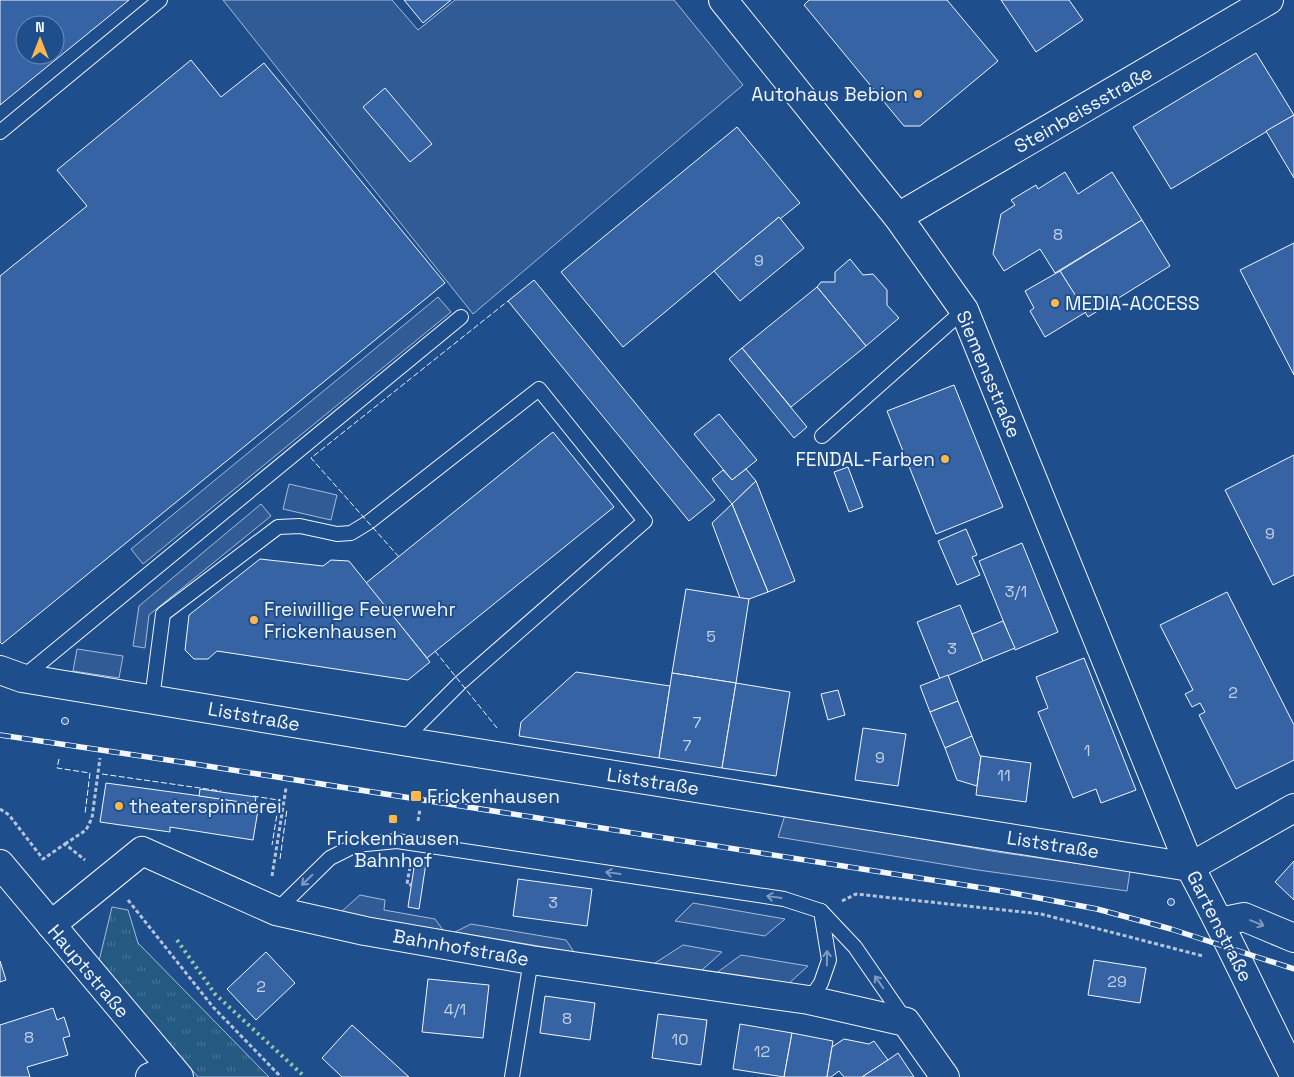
<svg xmlns="http://www.w3.org/2000/svg" width="1294" height="1077" font-family="'Space Grotesk',sans-serif">
<defs>
<pattern id="grass-tufts" width="24" height="20" patternUnits="userSpaceOnUse" patternTransform="scale(1.25)"><rect width="24" height="20" fill="#245a82"/><path d="M3 7l-1-3M5 7V3M7 7l1-3M15 17l-1-3M17 17v-4M19 17l1-3" fill="none" stroke="#447295"/></pattern>
</defs>
<rect width="100%" height="100%" fill="#1f4e8c"/>
<!-- grass -->
<polygon fill="url(#grass-tufts)" stroke="#a8bbd7" points="112,907 128,910 138,943 269,1077 198,1077 99,961"/>
<!-- parking -->
<g fill="#305b95" stroke="#a8bbd7">
<polygon points="223,0 392,0 418,30 455,0 674,0 743,85 473,314"/>
<polygon points="438,297 451,312 143,564 131,549"/>
<polygon points="289,484 337,495 331,520 283,509"/>
<polygon points="261,504 271,516 149,615 145,648 133,646 139,606"/>
<polygon points="77,649 123,656 119,678 73,671"/>
<polygon points="785,815 997,852 1130,871 1127,891 978,870 778,837"/>
<polygon points="360,895 385,900 384,910 435,919 443,930 382,921 341,912"/>
<polygon points="693,903 785,919 765,936 675,921"/>
<polygon points="471,924 566,940 574,952 455,932"/>
<polygon points="683,945 722,952 701,971 652,965"/>
<polygon points="741,955 808,966 787,985 715,974"/>
</g>
<!-- building -->
<g fill="#3563a3" stroke="#f2f6ff" fill-rule="evenodd">
<path d="M0 0H129L0 105ZM25 25H55V55H25Z"/>
<polygon points="404,0 451,0 423,23"/>
<polygon points="809,0 947,0 998,61 920,126 904,126 804,5"/>
<polygon points="1001,0 1069,0 1083,20 1036,52"/>
<polygon points="1256,53 1294,115 1171,189 1133,127"/>
<polygon points="191,60 221,97 264,63 445,283 2,644 0,642 0,276 87,206 57,170"/>
<polygon points="385,88 432,144 410,162 363,107"/>
<polygon points="1294,115 1294,178 1266,131"/>
<polygon points="737,127 800,203 780,219 779,217 623,347 561,272"/>
<polygon points="1065,172 1078,194 1112,172 1142,220 1055,273 1040,249 1004,271 993,254 1001,214 1015,205 1011,200 1036,185 1038,189"/>
<polygon points="779,217 804,248 740,301 714,271"/>
<polygon points="1142,220 1170,266 1088,317 1060,271"/>
<polygon points="1294,243 1294,375 1240,270"/>
<polygon points="850,259 863,275 873,274 887,290 887,305 899,318 866,346 817,287 821,282 835,282 835,272"/>
<polygon points="1060,271 1086,312 1045,337 1030,311 1034,308 1025,291"/>
<polygon points="534,280 715,500 689,521 508,301"/>
<polygon points="817,287 866,346 791,407 742,348"/>
<polygon points="742,348 807,427 794,438 729,359"/>
<polygon points="954,385 1003,507 936,534 887,411"/>
<polygon points="719,414 757,460 732,480 694,434"/>
<polygon points="553,432 614,507 427,658 366,583"/>
<polygon points="1294,455 1294,575 1273,585 1225,490"/>
<polygon points="848,467 863,507 849,512 834,472"/>
<polygon points="746,469 756,481 732,504 712,479 723,470 732,480"/>
<polygon points="756,481 795,581 768,592 732,504"/>
<polygon points="732,504 768,592 749,599 740,598 712,523"/>
<polygon points="966,529 977,555 972,557 980,575 957,585 938,541"/>
<polygon points="1022,543 1058,632 1015,650 979,561"/>
<polygon points="260,559 323,566 331,560 349,561 430,662 408,680 217,651 208,659 194,659 185,650 189,615"/>
<polygon points="686,589 749,599 736,683 672,673"/>
<polygon points="1227,592 1294,725 1294,760 1236,789 1199,715 1205,712 1200,703 1192,707 1185,694 1193,690 1160,625"/>
<polygon points="960,605 983,661 940,679 917,622"/>
<polygon points="1003,621 1015,648 983,661 972,634"/>
<polygon points="1084,658 1136,790 1101,803 1096,789 1073,798 1038,712 1048,708 1036,677"/>
<polygon points="576,672 670,686 659,758 519,736 521,722"/>
<polygon points="672,673 736,683 722,768 659,758"/>
<polygon points="948,675 958,701 930,712 920,686"/>
<polygon points="736,683 790,692 776,776 722,768"/>
<polygon points="838,690 845,715 828,720 821,694"/>
<polygon points="958,701 972,736 945,748 930,712"/>
<circle cx="65" cy="721" r="3.5"/>
<polygon points="863,728 906,734 898,786 855,780"/>
<polygon points="972,736 980,756 981,756 977,786 957,780 945,748"/>
<polygon points="981,756 1031,763 1026,802 976,795"/>
<polygon points="106,783 259,804 253,840 170,827 170,832 100,822"/>
<polygon points="200,789 256,797 255,804 199,796"/>
<polygon points="415,861 426,863 419,909 408,907"/>
<polygon points="1294,861 1294,900 1275,882"/>
<polygon points="518,879 592,889 587,926 513,916"/>
<circle cx="1171" cy="902" r="3.5"/>
<polygon points="266,952 295,983 256,1020 227,989"/>
<polygon points="1094,960 1146,968 1140,1003 1088,995"/>
<polygon points="0,961 6,980 0,982"/>
<polygon points="428,979 489,985 483,1038 422,1032"/>
<polygon points="545,996 595,1003 590,1040 540,1033"/>
<polygon points="53,1008 57,1020 64,1017 70,1036 63,1038 68,1055 27,1067 30,1077 0,1077 0,1025"/>
<polygon points="658,1014 707,1020 701,1065 652,1058"/>
<polygon points="740,1024 792,1033 784,1077 733,1069"/>
<polygon points="352,1025 409,1077 342,1077 322,1058"/>
<polygon points="792,1033 833,1041 827,1077 784,1077"/>
<polygon points="844,1039 869,1044 874,1041 888,1060 862,1077 844,1077 839,1071 831,1077 827,1077 832,1047"/>
<polygon points="898,1053 914,1077 862,1077 888,1060"/>
</g>
<g fill="none" stroke-linecap="round" stroke-linejoin="round">
<defs>
<g id="service">
<polyline points="0,132 160,0"/>
<polyline points="822,436 964,310"/>
<polyline points="22,678 461,317"/>
<polyline points="152,699 163,614 278,527 300,526 337,534 351,533 369,522 539,389 645,521 460,683 402,741"/>
<polyline points="276,911 330,858 356,845 397,841 784,899 821,911 855,947 906,1021"/>
<polyline points="809,1000 821,983 829,960 821,911"/>
<polyline points="512,1077 531,960"/>
</g>
<g id="minor">
<path d="M723 0 898 217 964 310 1190 867C1227 935 1259 1006 1294 1075"/>
<polyline points="898,217 1269,0"/>
<polyline points="0,670 22,678 402,741 1190,867 1294,808"/>
<polyline points="1219,922 1244,917 1294,938"/>
<polyline points="51,925 142,851 276,911 365,931 531,960 809,1000 906,1022 945,1077"/>
<polyline points="150,1077 171,1069"/>
</g>
<polyline id="secondary" points="0,864 179,1077"/>
</defs>
<!-- service casing -->
<use href="#service" stroke="#f2f6ff" stroke-width="16"/>
<!-- minor casing -->
<use href="#minor" stroke="#f2f6ff" stroke-width="30"/>
<!-- secondary casing -->
<use href="#secondary" stroke="#f2f6ff" stroke-width="30"/>
<!-- path -->
<g stroke="#b3c4dc" stroke-width="3" stroke-dasharray="4 2.5" stroke-linecap="butt">
<polyline points="0,809 9,815 43,859 65,844 85,860"/>
<polyline points="418,821 420,809"/>
<polyline points="65,844 86,830 92,818 100,758"/>
<polyline points="410,867 407,884 411,885"/>
<polyline points="272,876 286,788"/>
<polyline points="128,900 213,1007 281,1077"/>
<polyline points="842,901 856,894 1041,914 1203,956"/>
</g>
<!-- service -->
<use href="#service" stroke="#1f4e8c" stroke-width="14"/>
<!-- minor -->
<use href="#minor" stroke="#1f4e8c" stroke-width="28"/>
<!-- secondary -->
<use href="#secondary" stroke="#1f4e8c" stroke-width="28"/>
<defs>
<polyline id="rail" points="0,735 188,763 1002,891 1097,909 1171,929 1294,969"/>
</defs>
<!-- rail casing -->
<use href="#rail" stroke="#f2f6ff" stroke-width="5.5"/>
<!-- rail -->
<use href="#rail" stroke="#1f4e8c" stroke-width="4" stroke-dasharray="11" stroke-linecap="butt"/>
<!-- hedge -->
<polyline stroke="#97c8a6" stroke-width="4" stroke-dasharray="2.5 4" stroke-linecap="butt" points="177,940 215,994 305,1077"/>
<!-- fence -->
<g stroke="#f2f6ff" stroke-width="1" stroke-dasharray="6 2.5" stroke-linecap="butt">
<polyline points="399,557 311,458 508,301"/>
<polyline points="435,651 497,728"/>
<polyline points="59,759 57,768 90,773 85,814"/>
<polyline points="102,774 221,791"/>
<polyline points="253,796 278,800"/>
<polyline points="269,806 278,808 272,845"/>
<polyline points="280,859 287,809"/>
</g>
</g>
<!-- one-way arrows -->
<defs><path id="oneway-shaft" d="M-6 0H5M1.5-3L5.5 0L1.5 3" fill="none" stroke-width="1.6" stroke-linecap="round" stroke-linejoin="round" transform="scale(1.25)"/></defs>
<g stroke="#7e9ac0">
<use href="#oneway-shaft" transform="translate(613 873) rotate(-172)"/>
<use href="#oneway-shaft" transform="translate(307 880) rotate(136)"/>
<use href="#oneway-shaft" transform="translate(774 897) rotate(-172)"/>
<use href="#oneway-shaft" transform="translate(1257 923) rotate(22)"/>
<use href="#oneway-shaft" transform="translate(827 958) rotate(-89)"/>
<use href="#oneway-shaft" transform="translate(879 982) rotate(-125)"/>
</g>
<!-- markers -->
<g fill="#ffb74d" stroke="#1f4e8c" stroke-width="2">
<circle cx="918" cy="94" r="5"/>
<circle cx="1055" cy="303" r="5"/>
<circle cx="945" cy="459" r="5"/>
<circle cx="254" cy="620" r="5"/>
<rect x="410" y="790" width="12" height="12" rx="2.5"/>
<circle cx="119" cy="806" r="5"/>
<rect x="388" y="814" width="10" height="10" rx="2.5"/>
</g>
<g text-anchor="middle" stroke-width="4" stroke-linejoin="round" paint-order="stroke">
<!-- number labels -->
<g font-size="16" fill="#c3d1e8">
<text x="1058" y="240">8</text>
<text x="759" y="266">9</text>
<text x="1270" y="539">9</text>
<text x="1016" y="597">3/1</text>
<text x="711" y="642">5</text>
<text x="952" y="654">3</text>
<text x="1233" y="698">2</text>
<text x="697" y="728">7</text>
<text x="687" y="751">7</text>
<text x="1087" y="756">1</text>
<text x="880" y="763">9</text>
<text x="1004" y="781">11</text>
<text x="553" y="908">3</text>
<text x="1117" y="987">29</text>
<text x="261" y="992">2</text>
<text x="455" y="1015">4/1</text>
<text x="567" y="1024">8</text>
<text x="29" y="1043">8</text>
<text x="680" y="1045">10</text>
<text x="762" y="1057">12</text>
</g>
<!-- poi labels -->
<g font-size="19" fill="#f2f6ff" stroke="#1f4e8c" text-anchor="start">
<text x="908" y="101" text-anchor="end">Autohaus Bebion</text>
<text x="1065" y="310">MEDIA-ACCESS</text>
<text x="935" y="466" text-anchor="end">FENDAL-Farben</text>
<text x="264" y="616">Freiwillige Feuerwehr<tspan x="264" dy="22">Frickenhausen</tspan></text>
<text x="427" y="803">Frickenhausen</text>
<text x="129" y="813">theaterspinnerei</text>
<text x="393" y="845" text-anchor="middle">Frickenhausen<tspan x="393" dy="22">Bahnhof</tspan></text>
</g>
<!-- street labels -->
<g font-size="19" fill="#f2f6ff" stroke="#1f4e8c">
<text transform="translate(1083 109) rotate(-30)" y="7">Steinbeissstraße</text>
<text transform="translate(989 374) rotate(67)" y="7">Siemensstraße</text>
<text transform="translate(254 716) rotate(10)" y="7">Liststraße</text>
<text transform="translate(653 781) rotate(9)" y="7">Liststraße</text>
<text transform="translate(1053 844) rotate(9)" y="7">Liststraße</text>
<text transform="translate(1220 926) rotate(63)" y="7">Gartenstraße</text>
<text transform="translate(461 947) rotate(10)" y="7">Bahnhofstraße</text>
<text transform="translate(89 971) rotate(50)" y="7">Hauptstraße</text>
</g>
</g>
<!-- north arrow -->
<g transform="translate(40 40)"><circle r="24" fill="#1f4e8c" stroke="#7391ba"/>
<path d="M0-4L9 19L0 12L-9 19Z" fill="#ffb74d"/>
<text y="-8" font-size="14" font-weight="bold" text-anchor="middle" fill="#f2f6ff">N</text>
</g>
</svg>
